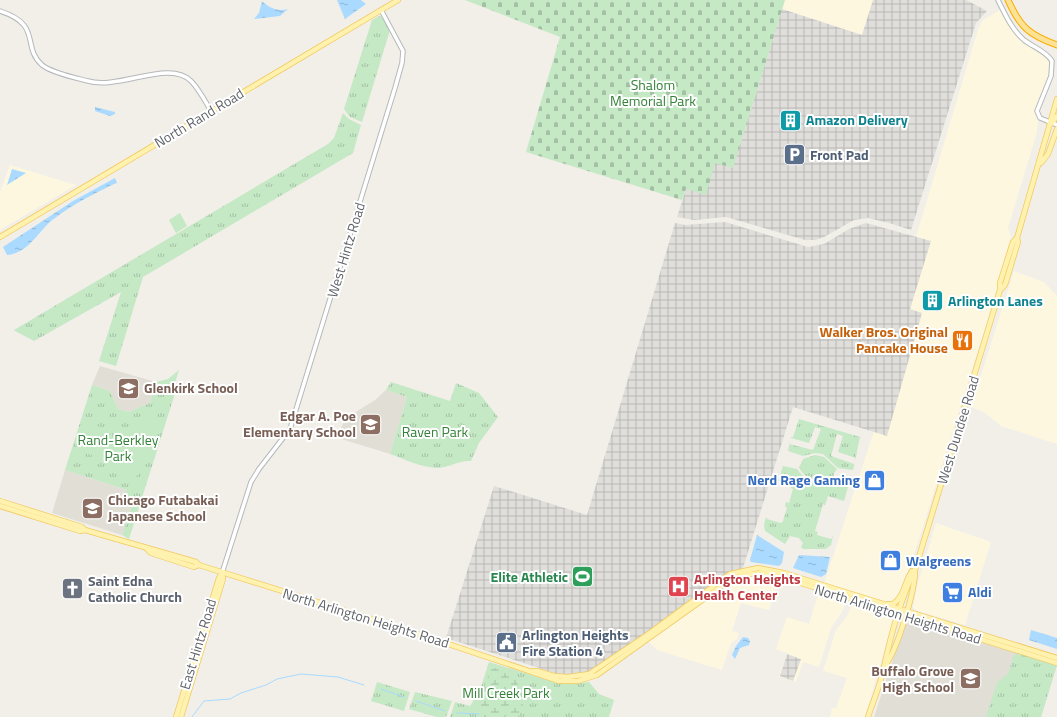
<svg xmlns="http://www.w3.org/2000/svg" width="1057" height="717" font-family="'Titillium Web',sans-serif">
<defs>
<pattern id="industrial-grid" width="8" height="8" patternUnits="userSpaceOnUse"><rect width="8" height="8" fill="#e0deda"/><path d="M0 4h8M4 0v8" fill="none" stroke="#b9b8b5"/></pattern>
<pattern id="grass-tufts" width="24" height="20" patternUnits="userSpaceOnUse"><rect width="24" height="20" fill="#c5e8c5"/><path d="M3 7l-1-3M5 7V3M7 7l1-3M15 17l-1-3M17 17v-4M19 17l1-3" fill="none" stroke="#a3c0a4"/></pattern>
<pattern id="wetland-marsh" width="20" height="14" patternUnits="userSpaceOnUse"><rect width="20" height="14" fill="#c5e8c5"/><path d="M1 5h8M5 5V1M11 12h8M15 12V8" fill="none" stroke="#a3c0a4"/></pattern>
<pattern id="cemetery-stones" width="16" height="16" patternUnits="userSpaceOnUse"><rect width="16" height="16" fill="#c5e8c5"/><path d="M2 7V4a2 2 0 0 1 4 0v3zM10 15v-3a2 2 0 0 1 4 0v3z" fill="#a3c0a4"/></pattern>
<pattern id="water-ripples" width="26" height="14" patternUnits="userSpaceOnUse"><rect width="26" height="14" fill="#aadaff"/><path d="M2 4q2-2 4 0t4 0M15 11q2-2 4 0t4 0" fill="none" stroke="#8eb4d2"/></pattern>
</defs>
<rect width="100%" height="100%" fill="#f1efe8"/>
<!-- commercial -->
<g fill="#fef7e0">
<polygon points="785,0 873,0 862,35 782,9"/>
<polygon points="1000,10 1012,31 1024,43 1045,55 1050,60 1052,66 1035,111 1038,120 1037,132 1008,228 1011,237 990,312 922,530 902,589 865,717 830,717 832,708 836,708 847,678 823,671 836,630 848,615 855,594 824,584 874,431 887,435 922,313 910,310 930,241 916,237 978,30 983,20"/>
<polygon points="10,165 76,185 0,230 0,192"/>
<polygon points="1014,271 1044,282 1057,296 1057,444 1001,426 984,412 971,407"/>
<polygon points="936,523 991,542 965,625 915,610 913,607 917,586"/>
<polygon points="754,575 765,575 779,579 769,610 741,603 732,631 739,633 737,639 731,643 722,670 657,650 648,641 735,579"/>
<polygon points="819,591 844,598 846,603 842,612 831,628 819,667 803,662 796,682 779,676 787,653 776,649 787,617 809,624"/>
</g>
<!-- industrial -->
<g fill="url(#industrial-grid)">
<polygon points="873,0 966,0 987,11 976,23 911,230 889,223 868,218 854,220 824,237 815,240 805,240 726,217 694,220 677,217 686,189 715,163 733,167 782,9 862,35"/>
<polygon points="725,222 808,247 824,244 849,229 866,223 931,241 910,309 922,313 887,436 793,407 743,568 596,669 584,673 561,675 446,638 494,486 587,515 675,223 685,225"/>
<polygon points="787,654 801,659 793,681 780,676"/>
</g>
<!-- education -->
<g fill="#e1ded6">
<polygon points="100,366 156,382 150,403 129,412 118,409 110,391 92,385"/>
<polygon points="386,390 407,397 390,454 338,438 337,435 344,422 351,415 375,400"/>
<polygon points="65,470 127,490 133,502 122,535 52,513"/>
<polygon points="908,621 1057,665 1041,717 874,717 904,625"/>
</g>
<!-- grass -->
<g fill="url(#grass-tufts)" fill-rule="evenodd">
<polygon points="379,16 382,17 390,30 362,122 350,117 344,109 372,20"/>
<polygon points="343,113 349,119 361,125 353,153 143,277 116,366 99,361 121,292 34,341 15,331 14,330 328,144 334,138"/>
<polygon points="179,370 174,386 177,387 129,539 122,535 133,502 124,500 127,490 65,470 92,385 110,391 118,409 129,412 150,403 156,382 168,379"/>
<path d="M391 382 450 401 456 383 479 393 498 417 479 443 471 461C459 460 450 467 438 468 423 468 404 459 390 454L407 397 386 390Z"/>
<path d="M799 419 860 437 853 470 838 468 823 454 815 453 803 456 788 451 791 437H793ZM815 427 821 429 813 450 789 444 791 438 809 443ZM837 434 843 436 838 452 856 458 854 464 831 456Z"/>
<path d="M815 455 824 457 837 469 834 473 833 479C819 482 808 482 799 468L803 459Z"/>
<path d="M783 466 797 469C812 491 829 476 848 487L844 501 828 496 825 505 823 504 815 531 818 532 817 535 831 539 833 536 831 545 826 549H803L801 547 803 543 799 538 790 536 785 544 765 531 764 525 766 517 767 519 781 523 783 521 787 508 785 506 786 502 789 503 793 489 791 488V485L778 481Z"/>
<polygon points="1017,653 1057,665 1041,717 986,717 997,682 1008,674 1014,655"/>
<polygon points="489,662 557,683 570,684 589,682 599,694 614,700 609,717 450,717 455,702 470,706 480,690"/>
<polygon points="377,682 410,692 404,711 371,701"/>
<polygon points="415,692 452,701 446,717 437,717 409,709"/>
</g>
<!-- wetland -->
<polygon fill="url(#wetland-marsh)" points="491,667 516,675 518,681 517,689 521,691 521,698 524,702 518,717 479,717 479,703"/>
<!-- cemetery -->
<polygon fill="url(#cemetery-stones)" points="465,0 785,0 733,168 715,163 706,195 686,189 682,200 526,152 560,37"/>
<!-- garden -->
<g fill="#c5e8c5">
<polygon points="180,213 187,226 176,233 169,220"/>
<polygon points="429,414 450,422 445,437 423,429"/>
<path d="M132 417 157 425 149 451C127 445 122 438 132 417Z"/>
<polygon points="90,425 101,427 112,436 114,449 105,459 81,452"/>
<path d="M134 451 145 454 140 473 135 477 113 472C118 458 118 453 134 451Z"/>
</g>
<!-- water -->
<g fill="url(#water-ripples)">
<polygon points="337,0 361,0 366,4 345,19"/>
<path d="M262 1C269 8 278 12 288 9L280 16 254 19 259 13Z"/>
<polygon points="95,107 115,112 115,114 110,116 95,111"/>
<polygon points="12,169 26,173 7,185"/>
<path d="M115 178 117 183 114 184C94 194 73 204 55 218 38 230 30 253 7 255L3 247 73 201Z"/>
<polygon points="757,535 784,552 782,563 779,566 751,562 750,560"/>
<polygon points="799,555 830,557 826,574 821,577 793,568"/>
<polygon points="1031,630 1057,638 1057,649 1029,640"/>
<polygon points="743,637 748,638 750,641 749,645 740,648 735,659 732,655 736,646"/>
</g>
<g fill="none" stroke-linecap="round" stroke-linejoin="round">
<!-- stream -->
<g stroke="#aadaff" stroke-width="1">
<polyline points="381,689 404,697"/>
<polyline points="416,701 445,711"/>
<polyline points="457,713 479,714"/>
<polyline points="192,717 204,701 230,699 241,693 266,685 277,679 301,674 338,677 364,685"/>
</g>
<defs>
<g id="minor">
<path d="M998 0C1005 14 1012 30 1024 40 1033 47 1046 51 1052 61L1051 76 1037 111 1040 118 1057 125"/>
<path d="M0 11C43 25 21 46 42 65 52 73 76 78 88 81 119 90 170 59 191 81 199 89 205 101 211 111"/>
<polyline points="222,573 251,482 259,469 290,429 395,88 402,63 403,51 381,10"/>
</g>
<g id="major">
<polyline points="1052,123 1057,116"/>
<polyline points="1041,163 1048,154 1057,129"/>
<polyline points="0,237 398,0"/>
<polyline points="1000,290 1005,285 1018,242 1017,238"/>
<polyline points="0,501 82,527 85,530"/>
<path d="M0 506 80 531 85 530 196 562 199 565 394 626 559 681H578L597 675 726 583C741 574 757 571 775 575L1057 663"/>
<polyline points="147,549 151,553 194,567 199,565"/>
<path d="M888 604H893C904 597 905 581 912 571"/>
<path d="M885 666C897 650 914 594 915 573"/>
<polyline points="533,671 537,671 554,676 568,677 589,674 647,635 730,574 758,568 784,573 1057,658"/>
<polyline points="176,717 219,578 222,573"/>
<polyline points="181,717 223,579 222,573"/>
<path d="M868 717C873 701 881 684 884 667 891 634 900 600 915 570L1000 290V283L1013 242 1017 238 1057 99"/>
</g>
<path id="highway" d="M1008 0C1020 27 1029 35 1057 45"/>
</defs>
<!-- minor casing -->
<use href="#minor" stroke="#b5b8bc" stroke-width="5.5"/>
<!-- major casing -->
<use href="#major" stroke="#f2c960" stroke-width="6"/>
<!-- highway casing -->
<use href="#highway" stroke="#f9ab00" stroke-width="7"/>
<!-- minor -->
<use href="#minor" stroke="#fff" stroke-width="3.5"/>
<!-- major -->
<use href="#major" stroke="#fff2af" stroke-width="4.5"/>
<!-- highway -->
<use href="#highway" stroke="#fde293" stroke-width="5"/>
</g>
<!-- icons -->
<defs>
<symbol id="building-square" viewBox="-11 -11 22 22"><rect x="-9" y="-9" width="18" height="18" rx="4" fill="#0f9aa8" stroke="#fff"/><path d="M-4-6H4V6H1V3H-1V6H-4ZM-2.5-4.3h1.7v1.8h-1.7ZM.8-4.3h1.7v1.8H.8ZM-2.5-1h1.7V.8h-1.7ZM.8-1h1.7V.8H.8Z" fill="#fff"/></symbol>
<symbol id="parking-square" viewBox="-11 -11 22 22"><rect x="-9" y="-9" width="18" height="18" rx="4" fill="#5c6f8a" stroke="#fff"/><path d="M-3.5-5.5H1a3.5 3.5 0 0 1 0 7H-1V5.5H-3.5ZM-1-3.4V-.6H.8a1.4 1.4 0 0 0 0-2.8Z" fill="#fff"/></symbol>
<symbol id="restaurant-square" viewBox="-11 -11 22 22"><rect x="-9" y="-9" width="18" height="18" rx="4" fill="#e8710a" stroke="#fff"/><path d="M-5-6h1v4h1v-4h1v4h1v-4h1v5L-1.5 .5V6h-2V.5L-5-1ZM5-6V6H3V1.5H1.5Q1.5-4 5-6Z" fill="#fff"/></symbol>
<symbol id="school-square" viewBox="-11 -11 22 22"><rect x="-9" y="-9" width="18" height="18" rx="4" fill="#8d6e63" stroke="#fff"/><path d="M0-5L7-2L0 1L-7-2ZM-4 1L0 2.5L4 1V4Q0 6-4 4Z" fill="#fff"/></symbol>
<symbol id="shop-square" viewBox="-11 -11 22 22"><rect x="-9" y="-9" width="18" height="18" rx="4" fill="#3f7fe0" stroke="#fff"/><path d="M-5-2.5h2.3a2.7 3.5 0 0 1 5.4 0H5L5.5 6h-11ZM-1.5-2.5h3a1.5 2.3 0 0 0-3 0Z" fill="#fff"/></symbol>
<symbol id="stadium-square" viewBox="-11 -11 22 22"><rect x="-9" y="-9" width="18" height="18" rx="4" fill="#2e9e5b" stroke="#fff"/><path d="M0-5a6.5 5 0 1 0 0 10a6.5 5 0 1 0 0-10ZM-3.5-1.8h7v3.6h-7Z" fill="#fff"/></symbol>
<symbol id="hospital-square" viewBox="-11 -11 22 22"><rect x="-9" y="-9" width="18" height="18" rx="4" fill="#e0444e" stroke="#fff"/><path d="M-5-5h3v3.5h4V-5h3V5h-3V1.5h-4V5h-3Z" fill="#fff"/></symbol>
<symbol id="church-square" viewBox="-11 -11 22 22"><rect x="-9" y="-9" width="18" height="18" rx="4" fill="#6b7280" stroke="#fff"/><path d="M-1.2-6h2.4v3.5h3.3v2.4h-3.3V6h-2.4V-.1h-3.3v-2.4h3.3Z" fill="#fff"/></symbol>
<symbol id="supermarket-square" viewBox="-11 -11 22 22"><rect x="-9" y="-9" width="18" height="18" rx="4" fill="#3f7fe0" stroke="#fff"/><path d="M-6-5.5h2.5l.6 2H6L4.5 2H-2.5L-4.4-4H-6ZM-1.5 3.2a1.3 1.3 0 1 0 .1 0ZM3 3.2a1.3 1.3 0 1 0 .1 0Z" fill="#fff"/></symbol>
<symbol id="civic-square" viewBox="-11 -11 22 22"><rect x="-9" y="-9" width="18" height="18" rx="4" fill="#5c6f8a" stroke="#fff"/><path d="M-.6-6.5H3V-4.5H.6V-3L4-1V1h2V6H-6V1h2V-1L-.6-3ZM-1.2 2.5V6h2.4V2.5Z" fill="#fff"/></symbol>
</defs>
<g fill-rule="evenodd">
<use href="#building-square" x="778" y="108" width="25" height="25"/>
<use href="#parking-square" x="782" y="142" width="25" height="25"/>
<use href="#building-square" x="920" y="288" width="25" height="25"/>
<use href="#restaurant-square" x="950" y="328" width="25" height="25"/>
<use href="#school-square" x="116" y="376" width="25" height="25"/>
<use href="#school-square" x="358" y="412" width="25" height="25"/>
<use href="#shop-square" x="862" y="468" width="25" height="25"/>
<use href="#school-square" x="80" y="496" width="25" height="25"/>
<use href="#shop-square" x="878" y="548" width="25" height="25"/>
<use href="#stadium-square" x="570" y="564" width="25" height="25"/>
<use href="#hospital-square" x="666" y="574" width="25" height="25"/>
<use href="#church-square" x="60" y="576" width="25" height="25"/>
<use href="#supermarket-square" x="940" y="580" width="25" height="25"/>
<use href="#civic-square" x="494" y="630" width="25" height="25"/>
<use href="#school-square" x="958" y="666" width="25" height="25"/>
</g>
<g text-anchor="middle" stroke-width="4" stroke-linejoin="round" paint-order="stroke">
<!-- park labels -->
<g font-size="14" fill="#348238" stroke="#fff">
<text x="653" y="90">Shalom<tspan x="653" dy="16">Memorial Park</tspan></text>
<text x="435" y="437">Raven Park</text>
<text x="118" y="445">Rand-Berkley<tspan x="118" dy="16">Park</tspan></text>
<text x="506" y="698">Mill Creek Park</text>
</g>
<!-- street labels -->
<g font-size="14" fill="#5f6368" stroke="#fff">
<text transform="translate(199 118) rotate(-31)" y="5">North Rand Road</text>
<text transform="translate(346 250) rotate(-73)" y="5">West Hintz Road</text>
<text transform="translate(958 430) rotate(-73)" y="5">West Dundee Road</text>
<text transform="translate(898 614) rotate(17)" y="5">North Arlington Heights Road</text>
<text transform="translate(366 618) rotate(17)" y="5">North Arlington Heights Road</text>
<text transform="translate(198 644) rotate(-73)" y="5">East Hintz Road</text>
</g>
<!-- culture labels -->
<g font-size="14" font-weight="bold" fill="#0d838f" stroke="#fff" text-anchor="start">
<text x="806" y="125">Amazon Delivery</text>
<text x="948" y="306">Arlington Lanes</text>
</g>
<!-- service labels -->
<g font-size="14" font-weight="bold" fill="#4e5e75" stroke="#fff" text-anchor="start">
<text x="810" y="160">Front Pad</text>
<text x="522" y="640">Arlington Heights<tspan x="522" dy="16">Fire Station 4</tspan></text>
</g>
<!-- food labels -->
<g font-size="14" font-weight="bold" fill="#c56008" stroke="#fff" text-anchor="end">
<text x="948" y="337">Walker Bros. Original<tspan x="948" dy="16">Pancake House</tspan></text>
</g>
<!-- education labels -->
<g font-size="14" font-weight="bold" fill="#785e54" stroke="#fff" text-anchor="start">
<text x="144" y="393">Glenkirk School</text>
<text x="356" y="421" text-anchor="end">Edgar A. Poe<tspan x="356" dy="16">Elementary School</tspan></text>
<text x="108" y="505">Chicago Futabakai<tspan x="108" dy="16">Japanese School</tspan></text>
<text x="954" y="676" text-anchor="end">Buffalo Grove<tspan x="954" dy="16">High School</tspan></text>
</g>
<!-- shop labels -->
<g font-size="14" font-weight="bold" fill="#366cbe" stroke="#fff" text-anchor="start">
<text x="860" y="485" text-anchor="end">Nerd Rage Gaming</text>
<text x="906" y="566">Walgreens</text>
<text x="968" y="597">Aldi</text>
</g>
<!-- leisure labels -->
<g font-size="14" font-weight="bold" fill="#27864d" stroke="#fff" text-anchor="end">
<text x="568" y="582">Elite Athletic</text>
</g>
<!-- health labels -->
<g font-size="14" font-weight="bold" fill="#be3a42" stroke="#fff" text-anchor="start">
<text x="694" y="584">Arlington Heights<tspan x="694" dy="16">Health Center</tspan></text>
</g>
<!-- worship labels -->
<g font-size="14" font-weight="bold" fill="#5b616d" stroke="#fff" text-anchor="start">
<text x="88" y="586">Saint Edna<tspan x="88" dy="16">Catholic Church</tspan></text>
</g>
</g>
</svg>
